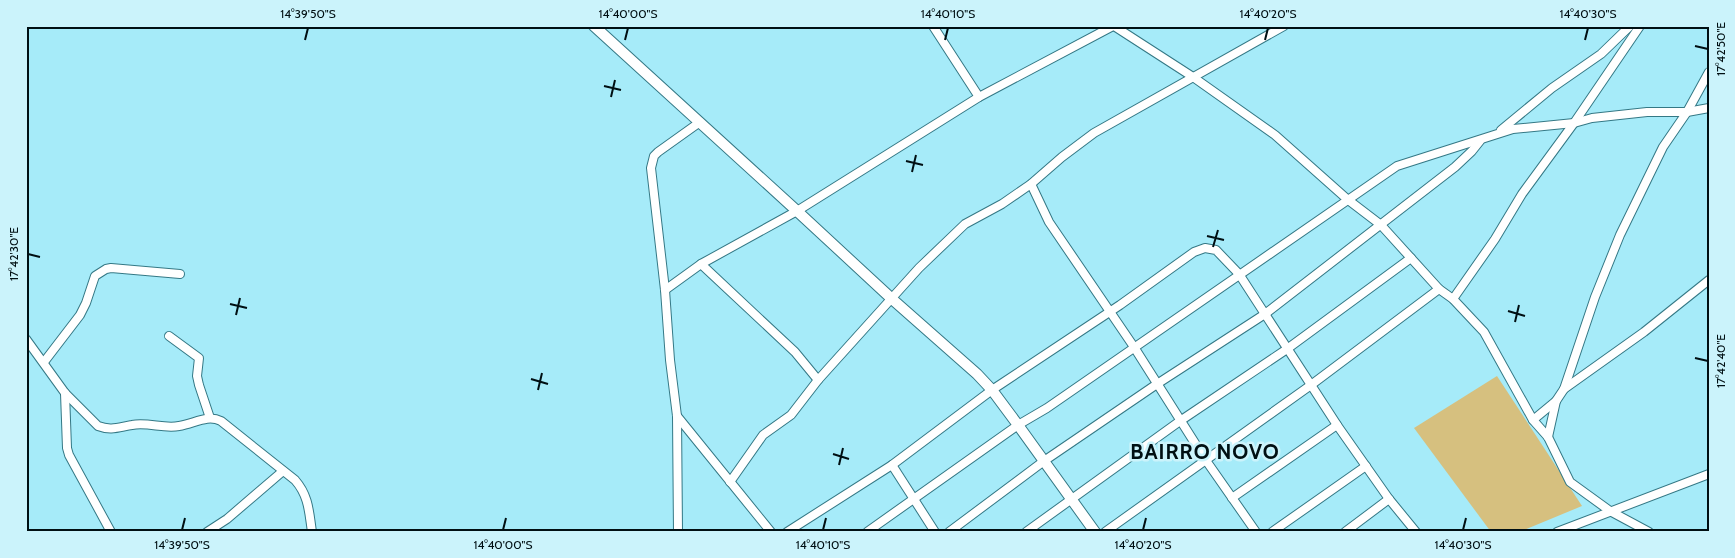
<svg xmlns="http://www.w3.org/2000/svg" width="1735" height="558" font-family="Cabin,sans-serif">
<rect width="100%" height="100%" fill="#a6ebf9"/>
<!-- grass -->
<polygon fill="#d6c07f" points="1497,376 1582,506 1519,532 1491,532 1414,428"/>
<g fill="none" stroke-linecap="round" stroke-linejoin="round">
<defs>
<g id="minor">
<polyline points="933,26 979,97"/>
<polyline points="1114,26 1193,77 1275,135 1347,199 1381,225 1439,289 1453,299 1484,332 1533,420 1548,437 1570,482 1610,511 1649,532"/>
<polyline points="1501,130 1552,88 1601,54 1630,26"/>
<polyline points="1031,184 1049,222 1134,347 1205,459 1256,532"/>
<polyline points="701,264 795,352 818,380"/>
<polyline points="665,290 701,264 797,211 979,97 1113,26"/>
<polyline points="1453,299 1495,239 1522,194 1574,123 1640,26"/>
<polyline points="169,336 199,358 197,376 199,385 210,418"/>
<path d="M26 339 65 393 98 426C111 431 119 427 132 425 148 422 164 429 179 426 194 424 207 414 221 421L295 480C309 496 309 512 312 532"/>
<polyline points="44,362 80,315 86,303 95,276 106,269 111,268 180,274"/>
<polyline points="1564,389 1644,332 1709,280"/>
<polyline points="65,393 67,448 69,455 111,532"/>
<polyline points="677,416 771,532"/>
<polyline points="1533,420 1556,401"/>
<polyline points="1548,437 1556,401 1564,389 1595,297 1620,235 1663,147 1687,112 1709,72"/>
<polyline points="892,465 935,532"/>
<polyline points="730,482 763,435 791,415 818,380 919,268 965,224 1002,204 1031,184 1062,157 1094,133 1284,26"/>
<polyline points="1232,498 1337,425"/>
<polyline points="207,532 227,519 283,471"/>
<polyline points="678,532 677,416 670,360 665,290 651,168 654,156 658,152 700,122"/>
<polyline points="787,532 892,465 992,390 1120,305 1194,252 1205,248 1216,250 1239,274 1337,425 1389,499 1416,532"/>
<polyline points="867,532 1018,425 1047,408 1397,166 1513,129 1574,123 1592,118 1647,112 1687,112 1709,108"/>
<polyline points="949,532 1044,461 1157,384 1265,314 1455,167 1472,151 1480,141"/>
<polyline points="1026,532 1180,421 1287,349 1411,258"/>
<polyline points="1105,532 1311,385 1439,289"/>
<polyline points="1272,532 1366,466"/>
<polyline points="1345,532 1389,499"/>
<polyline points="1557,532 1709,474"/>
</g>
<polyline id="tertiary" points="594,26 797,211 892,299 977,374 992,390 1018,425 1095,532"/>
</defs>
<!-- minor casing -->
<use href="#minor" stroke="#347885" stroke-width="10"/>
<!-- tertiary casing -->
<use href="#tertiary" stroke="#347885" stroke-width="12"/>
<!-- minor -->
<use href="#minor" stroke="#fff" stroke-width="8"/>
<!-- tertiary -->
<use href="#tertiary" stroke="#fff" stroke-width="10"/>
</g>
<!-- ticks -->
<path fill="none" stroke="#000f13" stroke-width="2" d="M305 40 308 28M625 40 628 28M945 40 948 28M1265 40 1268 28M1585 40 1588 28M1695 46 1708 49M604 86 621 90M611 97 615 80M906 161 923 165M912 172 916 155M1207 236 1224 240M1213 247 1218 230M28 254 40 257M230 304 247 308M1508 311 1525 316M236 315 240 298M1515 322 1519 305M1695 358 1708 361M531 379 548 384M538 390 542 373M833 454 849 459M839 465 843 448M182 530 185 518M503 530 506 518M823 530 826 518M1143 530 1146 518M1463 530 1466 518"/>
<g text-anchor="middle" stroke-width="5" stroke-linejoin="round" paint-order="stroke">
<!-- district labels -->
<g font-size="21" font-weight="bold" letter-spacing="1" fill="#000f13" stroke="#cbf3fb">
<text x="1205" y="459">BAIRRO NOVO</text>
</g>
</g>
<!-- border -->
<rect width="1735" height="558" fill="none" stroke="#cbf3fb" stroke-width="55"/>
<rect x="28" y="28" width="1680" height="502" fill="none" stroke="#000f13" stroke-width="2"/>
<g font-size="12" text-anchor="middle" fill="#000f13">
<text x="308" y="18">14°39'50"S</text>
<text x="628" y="18">14°40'00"S</text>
<text x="948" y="18">14°40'10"S</text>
<text x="1268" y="18">14°40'20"S</text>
<text x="1588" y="18">14°40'30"S</text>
<text transform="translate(1721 49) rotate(-90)" y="4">17°42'50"E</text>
<text transform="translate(14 254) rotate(-90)" y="4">17°42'30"E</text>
<text transform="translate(1721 361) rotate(-90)" y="4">17°42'40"E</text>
<text x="182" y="549">14°39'50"S</text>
<text x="503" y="549">14°40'00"S</text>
<text x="823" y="549">14°40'10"S</text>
<text x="1143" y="549">14°40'20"S</text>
<text x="1463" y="549">14°40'30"S</text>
</g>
</svg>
